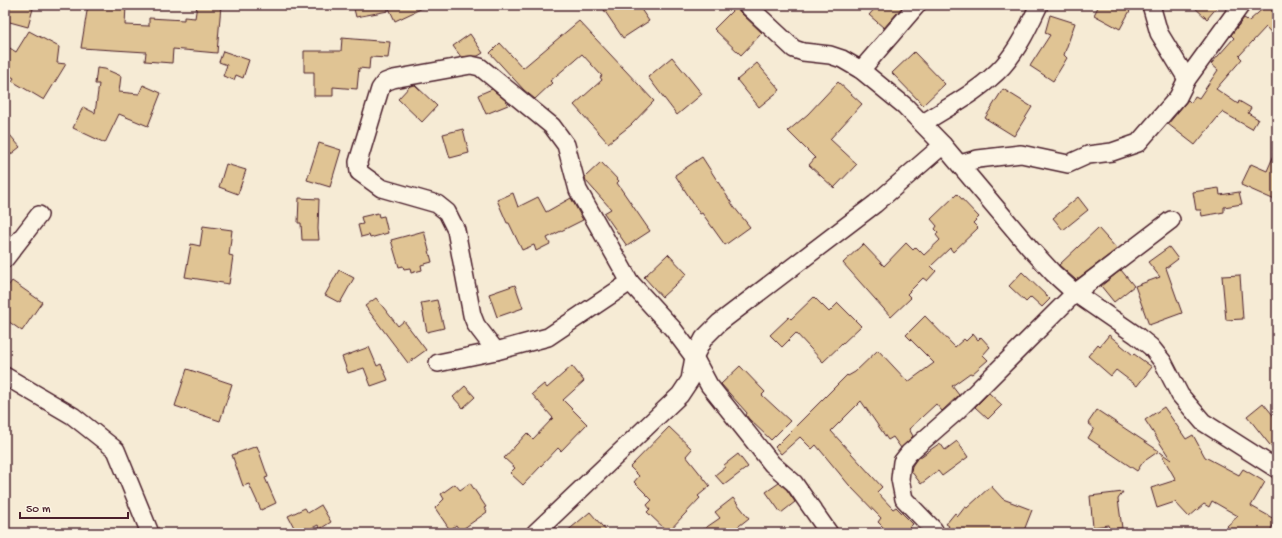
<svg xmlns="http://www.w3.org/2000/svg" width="1282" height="538" font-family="'Gochi Hand',sans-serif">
<rect width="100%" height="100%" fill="#f6ebd5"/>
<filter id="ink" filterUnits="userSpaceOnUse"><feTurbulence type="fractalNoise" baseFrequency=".025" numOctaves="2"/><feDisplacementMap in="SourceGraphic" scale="8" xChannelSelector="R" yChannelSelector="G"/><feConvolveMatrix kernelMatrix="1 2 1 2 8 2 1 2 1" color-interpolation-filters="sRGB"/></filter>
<g filter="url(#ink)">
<!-- building -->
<g fill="#e0c494" stroke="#4a1f2b">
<polygon points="11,5 34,5 28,27 6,21"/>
<polygon points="88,5 126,5 125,25 149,26 149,18 184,20 184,17 195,18 197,5 221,5 217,53 173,49 172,63 145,61 146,52 81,48"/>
<polygon points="353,5 429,5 395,21 388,6 388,11 356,17"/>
<polygon points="612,5 638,5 649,21 623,38 604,10"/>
<polygon points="878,5 904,5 884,28 869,15"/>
<polygon points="1099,5 1133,5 1120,29 1094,15"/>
<polygon points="1192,5 1219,5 1207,19"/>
<polygon points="1267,5 1277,5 1277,39 1266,27 1239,56 1242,59 1216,89 1238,104 1239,101 1251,108 1248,113 1258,119 1252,129 1222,112 1195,145 1168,124 1188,100 1191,103 1195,96 1199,98 1218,70 1211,64 1234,38 1231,35 1244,18 1249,21"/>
<polygon points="737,6 740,12 762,33 741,55 714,29"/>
<polygon points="1050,15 1075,23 1064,55 1067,58 1053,81 1030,66 1050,35 1045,33"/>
<polygon points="579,21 654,101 631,125 608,143 574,105 602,80 600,77 602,76 582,54 550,81 552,83 535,99 524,90 490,53 500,43 523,68"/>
<polygon points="29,31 59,47 57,63 66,64 44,100 12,81 14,78 5,73 5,45 16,52"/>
<polygon points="470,34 483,53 478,56 461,57 453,46"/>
<polygon points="342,38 390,42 388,58 370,57 369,69 359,68 357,89 333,87 333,96 314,96 314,72 304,72 304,51 341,51"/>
<polygon points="223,51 249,60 243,78 236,75 234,80 223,76 227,65 219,62"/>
<polygon points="914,52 945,84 923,105 892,73"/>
<polygon points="672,57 702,94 677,115 648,77"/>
<polygon points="757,63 780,90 759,107 737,80"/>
<polygon points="97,68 105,69 121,76 119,92 139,94 143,85 161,93 148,126 119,114 105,143 73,128 83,107 95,113 99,84 95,84"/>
<polygon points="838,82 862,104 830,139 857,164 834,188 809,165 815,158 788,131 808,114"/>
<polygon points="415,85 437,106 422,122 398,99 410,86"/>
<polygon points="492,89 506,101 508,105 486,114 478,95"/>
<polygon points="1003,89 1032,107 1014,136 985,118"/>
<polygon points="5,129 20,147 5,159"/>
<polygon points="463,129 469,153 450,158 443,134"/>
<polygon points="319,143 341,150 330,187 307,180"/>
<polygon points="1277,148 1277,201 1241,185 1251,164 1267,171"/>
<polygon points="702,157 734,207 750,227 725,245 702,213 700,214 675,175"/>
<polygon points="601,162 619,181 617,183 650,231 627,246 604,213 611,209 586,181 585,177"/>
<polygon points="226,164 246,170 238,194 219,187"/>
<polygon points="1219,188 1220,195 1239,192 1242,204 1224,207 1224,212 1202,216 1201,210 1196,210 1193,192"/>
<polygon points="513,193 518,207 538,197 546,212 571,198 583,220 547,238 550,244 536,251 534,245 522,250 509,223 507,223 497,200"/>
<polygon points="957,194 979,217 973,223 978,228 953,252 950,248 931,266 936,271 927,281 923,278 907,294 911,298 891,317 843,263 863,244 884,266 906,243 913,250 916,247 924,255 940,240 936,235 938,232 935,229 937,226 931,219"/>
<polygon points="1078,197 1088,210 1063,230 1053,218"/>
<polygon points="299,198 319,199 318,229 319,240 302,240 301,223 298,223"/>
<polygon points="378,213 379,217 384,216 388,233 370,238 369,235 361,237 358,225 363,224 361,217"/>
<polygon points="203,226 232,230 229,255 233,256 229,284 185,277 191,244 200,246"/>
<polygon points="1098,228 1117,249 1076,280 1059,265"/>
<polygon points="424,231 432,262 421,265 422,270 411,273 410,268 404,269 403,266 399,267 391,240"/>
<polygon points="1169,247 1178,259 1166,268 1182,313 1149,325 1135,286 1160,277 1148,262"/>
<polygon points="668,254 687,274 662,297 644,277"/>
<polygon points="339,270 354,278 340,303 325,295"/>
<polygon points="1121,270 1134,286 1114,302 1101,286"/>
<polygon points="1022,272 1050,299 1042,307 1031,297 1026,302 1009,286"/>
<polygon points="1240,275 1243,319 1226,320 1222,276"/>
<polygon points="12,281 42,302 22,331 5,319 5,290"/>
<polygon points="515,285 523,308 497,317 489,294"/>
<polygon points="814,297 829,312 838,303 861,326 823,362 796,333 782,347 770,335 789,317 791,319"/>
<polygon points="376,298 398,326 404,321 426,350 408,363 365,306"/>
<polygon points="437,300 444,328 427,332 421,303"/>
<polygon points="925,316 955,347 964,339 966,341 973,334 978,340 981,337 990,347 983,355 988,360 972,374 970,373 952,386 959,395 942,411 936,404 909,429 913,436 901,448 893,437 888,440 861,401 831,431 882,487 877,492 893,509 896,507 913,524 904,533 889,533 878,522 881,518 849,485 816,445 812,449 800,437 781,454 775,447 847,375 848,376 855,372 878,350 908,382 934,363 906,335"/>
<polygon points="1109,335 1133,355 1134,354 1152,367 1137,386 1116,370 1111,376 1088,356 1098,344 1100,346"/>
<polygon points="369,347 377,366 381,364 388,380 371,386 364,368 348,373 342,357"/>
<polygon points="572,366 584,381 563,400 587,424 561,451 558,448 523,485 510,473 515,468 504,458 527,433 533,439 553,418 532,394 544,384 547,388"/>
<polygon points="740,366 765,392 762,395 790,421 771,440 749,419 746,415 747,413 721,384"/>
<polygon points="187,369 232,384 220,421 175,406"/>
<polygon points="465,386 475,397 463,408 453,397"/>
<polygon points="989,393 1002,405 988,419 975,407"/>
<polygon points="1263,403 1277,420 1277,454 1247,416"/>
<polygon points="1164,407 1186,439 1193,435 1205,457 1239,475 1243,469 1265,482 1251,506 1276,520 1269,533 1234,533 1227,526 1238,516 1212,501 1209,507 1204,504 1189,517 1175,502 1157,508 1151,488 1176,480 1160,452 1171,460 1145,420"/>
<polygon points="1097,410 1159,451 1143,462 1137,471 1088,438 1094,428 1088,423"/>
<polygon points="669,427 692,449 686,456 710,486 698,496 700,498 668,532 647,512 650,509 647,505 652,500 634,482 639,476 630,467"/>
<polygon points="957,441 968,457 942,476 938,471 921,484 911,471 912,466 916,460 940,443 945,450"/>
<polygon points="257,446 268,477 265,478 276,503 261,510 249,484 243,486 232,455"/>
<polygon points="738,454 748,467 724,485 715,475 725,467 724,465"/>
<polygon points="470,483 486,507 484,508 487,512 460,531 456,525 450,530 435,508 444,499 441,494 455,484 460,490"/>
<polygon points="779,483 787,490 795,502 781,513 766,492"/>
<polygon points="991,486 1003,499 1032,510 1023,533 944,533 949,526 946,524 955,513 958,516 965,507 967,508"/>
<polygon points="1123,492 1118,499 1122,528 1109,529 1108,525 1093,527 1090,496"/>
<polygon points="733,498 749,518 730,533 698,533 720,518 715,512"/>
<polygon points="321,505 331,522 320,529 318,525 302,533 297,533 288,516 305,508 308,513"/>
<polygon points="590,512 608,533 565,533"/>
</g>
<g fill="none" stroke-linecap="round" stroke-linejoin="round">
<defs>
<g id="minor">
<polyline points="747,5 794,49 803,52 830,55 842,59 861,70 905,106 943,145 1029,247 1053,273 1075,293 1136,335 1151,347 1163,362 1180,395 1203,422 1277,469"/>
<polyline points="1151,5 1159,33 1187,79"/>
<polyline points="861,70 917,5"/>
<path d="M923 123C950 106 981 90 1003 66 1019 48 1029 26 1039 5"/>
<polyline points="960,164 978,159 1021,154 1068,164 1088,155 1112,152 1138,143 1178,97 1187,79 1241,5"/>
<polyline points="5,259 39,215"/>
<polyline points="496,351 476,325 472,315 456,230 447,212 437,204 381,188 359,172 358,162 380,89 385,82 393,79 471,65 480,67 552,126 566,145 578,190 630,282 673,329 694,357 709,385 772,464 794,483 829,533"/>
<polyline points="438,363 496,351 548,337 630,282"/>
<polyline points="5,376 73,416 116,450 150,533"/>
<polyline points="535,533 680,395 690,380 694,357 704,338 719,323 875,204 943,145"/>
<polyline points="934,533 934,530 904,499 900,479 902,462 909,453 957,411 1075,293 1171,220"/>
</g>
</defs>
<!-- minor casing -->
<use href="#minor" stroke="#4a1f2b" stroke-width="20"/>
<!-- minor -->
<use href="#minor" stroke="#fcf5e5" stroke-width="17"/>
</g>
</g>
<!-- margin -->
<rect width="1282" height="538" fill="none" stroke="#fcf5e5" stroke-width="20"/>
<rect x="10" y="10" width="1262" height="518" fill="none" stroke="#4a1f2b" stroke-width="1.5" filter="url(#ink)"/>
<!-- scale -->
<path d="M20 512v6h108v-6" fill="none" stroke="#4a1f2b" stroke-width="2"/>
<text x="26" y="512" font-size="12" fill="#4a1f2b" stroke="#fcf5e5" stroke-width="3" paint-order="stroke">50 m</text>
</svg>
